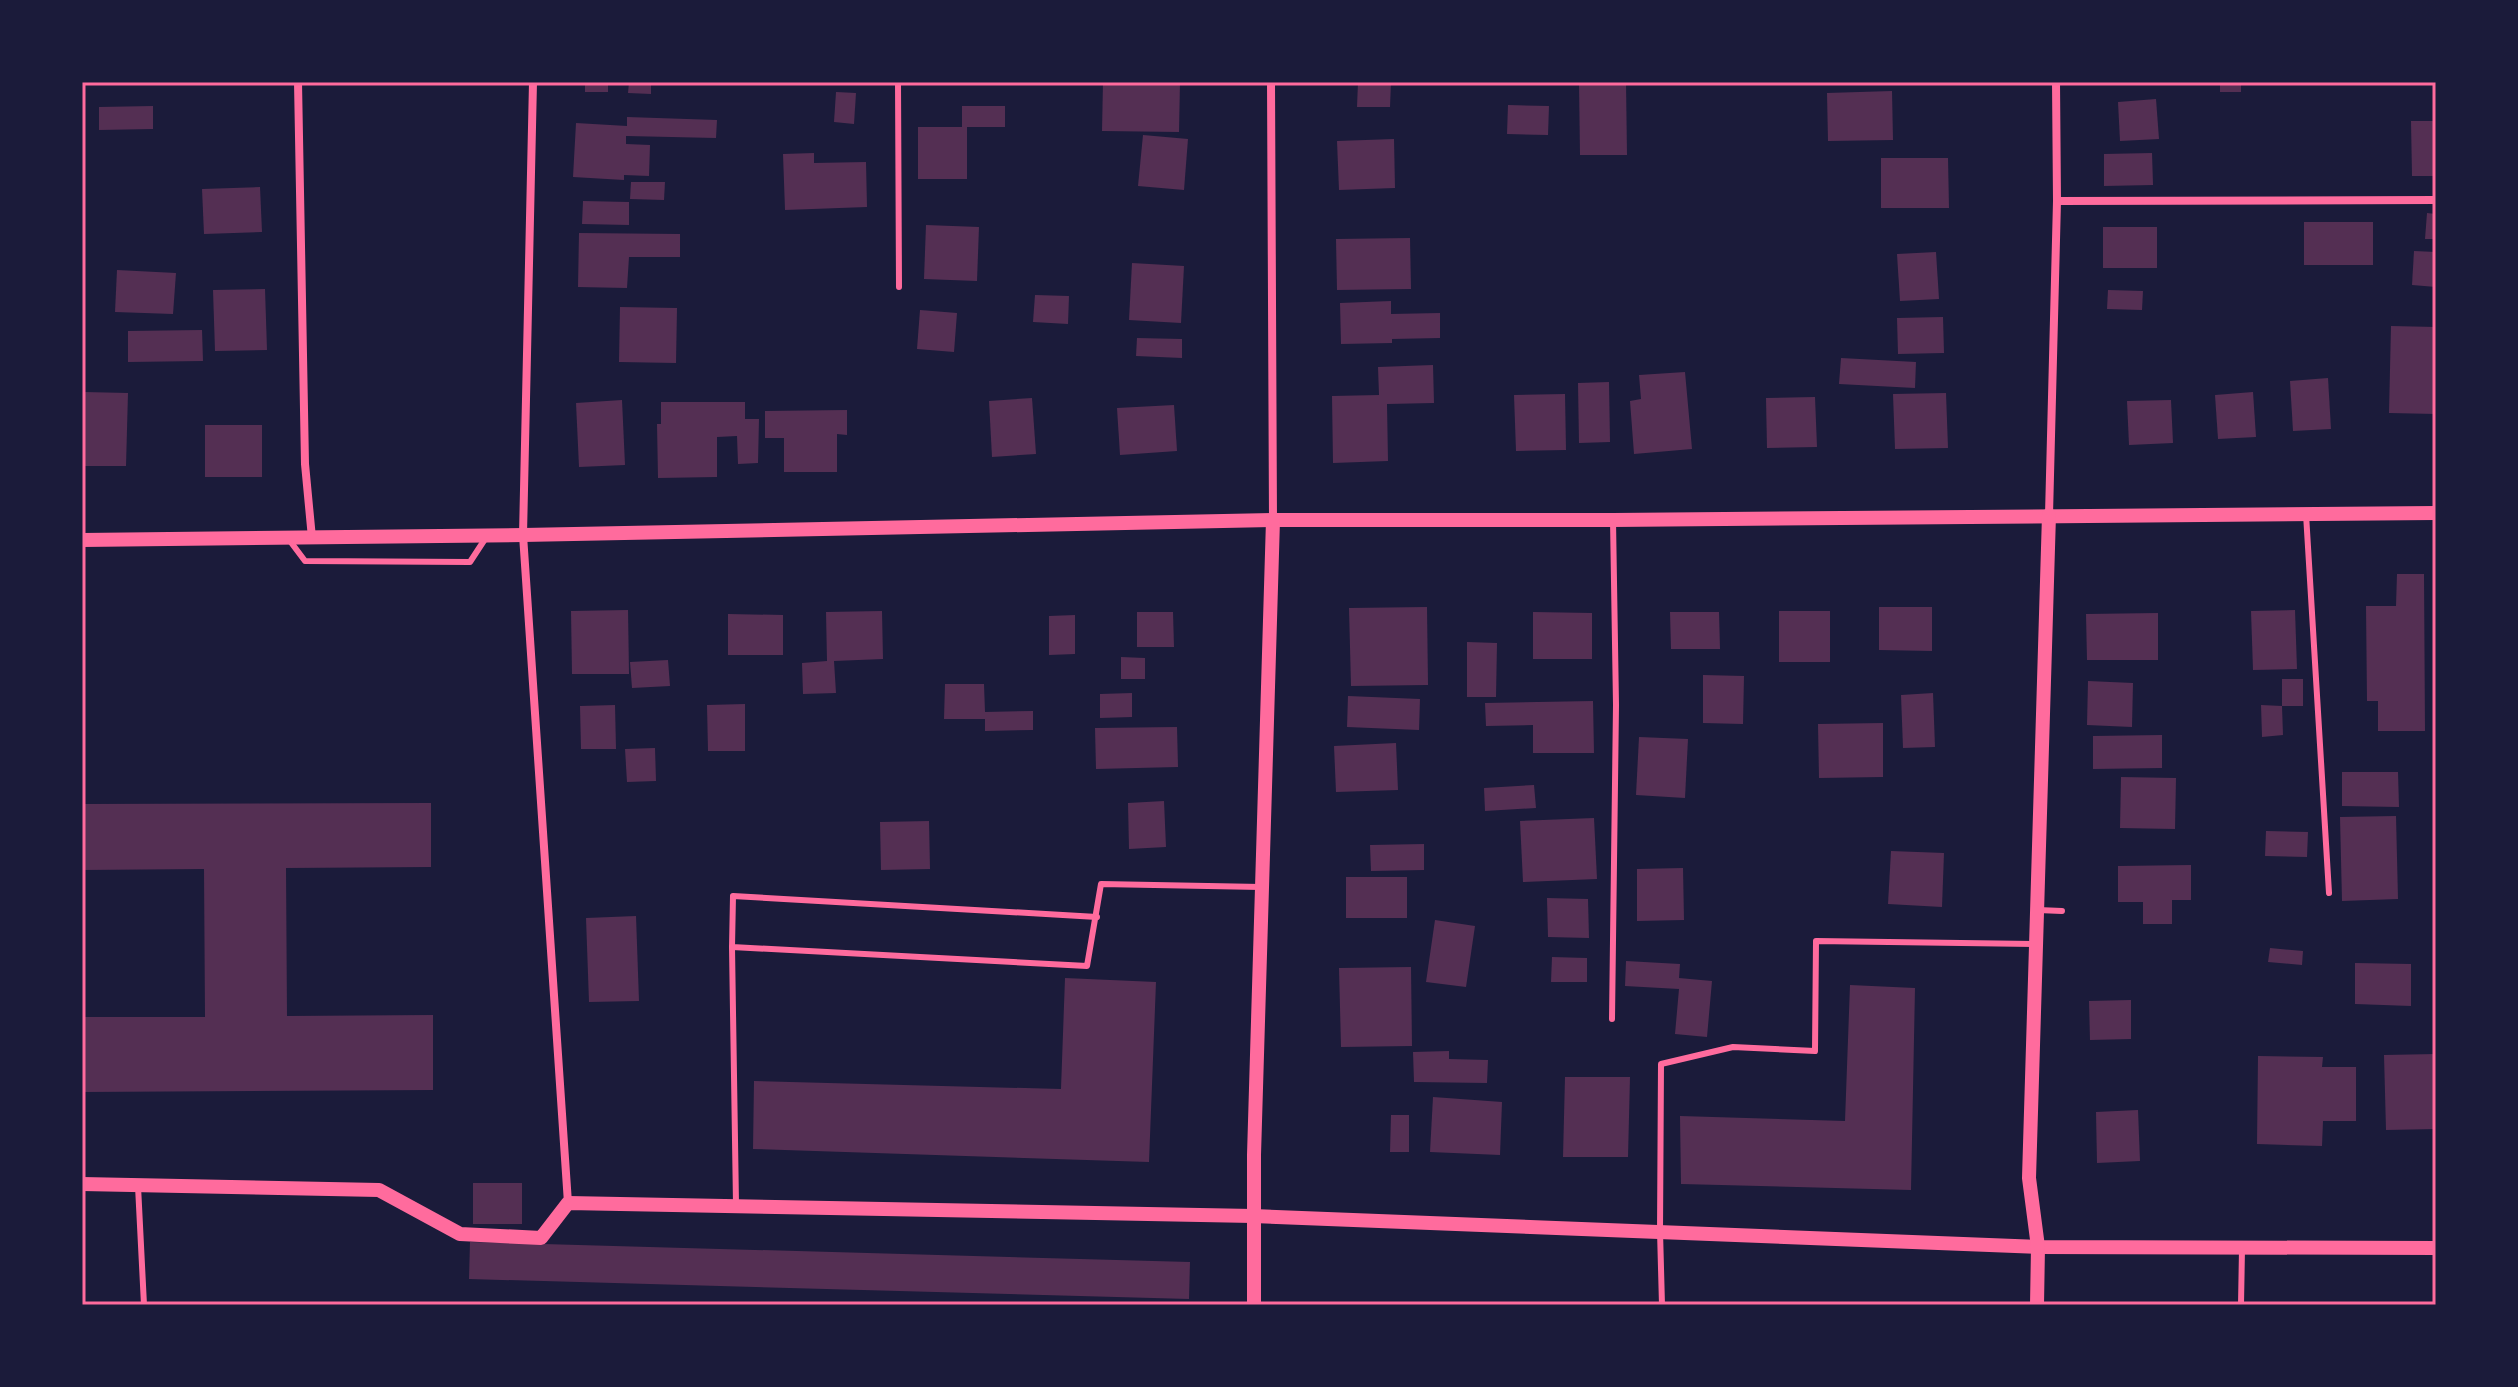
<svg xmlns="http://www.w3.org/2000/svg" width="2518" height="1387" font-family="Manrope,sans-serif">
<rect width="100%" height="100%" fill="#1b1b3a"/>
<!-- building -->
<g fill="#542f53">
<rect x="585" y="82" width="23" height="10"/>
<polygon points="629,82 651,82 651,94 628,93"/>
<polygon points="1103,82 1180,82 1179,132 1102,131"/>
<polygon points="1358,82 1391,82 1390,107 1357,107"/>
<polygon points="1579,82 1626,82 1627,155 1580,155"/>
<rect x="2220" y="82" width="21" height="10"/>
<polygon points="1892,91 1893,140 1828,141 1827,93"/>
<polygon points="836,92 856,93 854,124 834,122"/>
<polygon points="2156,99 2159,139 2120,141 2118,102"/>
<polygon points="1508,105 1549,106 1548,135 1507,134"/>
<polygon points="153,106 153,129 99,130 99,107"/>
<polygon points="962,106 1005,106 1005,127 967,127 967,179 918,179 918,127 962,127"/>
<polygon points="627,117 717,120 716,138 626,136 626,144 650,145 649,176 624,175 624,180 573,177 576,123 627,126"/>
<polygon points="2411,121 2436,121 2436,176 2412,176"/>
<polygon points="1143,135 1188,139 1184,190 1138,186"/>
<polygon points="1394,139 1395,188 1339,190 1337,141"/>
<polygon points="814,153 814,163 866,162 867,207 785,210 783,154"/>
<polygon points="2152,153 2153,185 2104,186 2104,154"/>
<polygon points="1881,158 1948,158 1949,208 1881,208"/>
<polygon points="631,182 665,182 664,200 630,199"/>
<polygon points="260,187 262,232 204,234 202,189"/>
<polygon points="583,201 629,202 629,225 582,224"/>
<polygon points="2427,213 2436,214 2436,239 2425,239"/>
<rect x="2304" y="222" width="69" height="43"/>
<polygon points="926,225 979,227 977,281 924,279"/>
<rect x="2103" y="227" width="54" height="41"/>
<polygon points="579,233 680,234 680,257 629,257 627,288 578,287"/>
<polygon points="1410,238 1411,289 1337,290 1336,239"/>
<polygon points="2414,251 2436,252 2436,287 2412,285"/>
<polygon points="1936,252 1939,299 1900,301 1897,254"/>
<polygon points="1132,263 1184,266 1181,323 1129,320"/>
<polygon points="117,270 176,273 173,314 115,312"/>
<polygon points="265,289 267,350 215,351 213,290"/>
<polygon points="2108,290 2143,291 2142,310 2107,309"/>
<polygon points="1035,295 1069,296 1068,324 1033,322"/>
<polygon points="1391,301 1391,314 1440,313 1440,338 1392,339 1392,343 1341,344 1340,303"/>
<polygon points="620,307 677,308 676,363 619,362"/>
<polygon points="920,310 957,313 954,352 917,349"/>
<polygon points="1943,317 1944,353 1898,354 1897,318"/>
<polygon points="2391,326 2436,327 2436,414 2389,413"/>
<polygon points="202,330 203,361 128,362 128,331"/>
<polygon points="1137,338 1182,339 1182,358 1136,356"/>
<polygon points="1841,358 1916,362 1915,388 1839,384"/>
<polygon points="1433,365 1434,403 1387,404 1388,461 1333,463 1332,396 1379,395 1378,367"/>
<polygon points="1685,372 1692,449 1634,454 1630,401 1641,399 1639,375"/>
<polygon points="2328,378 2331,429 2293,431 2290,381"/>
<polygon points="1609,382 1610,442 1579,443 1578,383"/>
<polygon points="84,392 128,393 126,466 82,466"/>
<polygon points="2253,392 2256,437 2218,439 2215,395"/>
<polygon points="1946,393 1948,448 1895,449 1893,394"/>
<polygon points="1565,394 1566,450 1516,451 1514,395"/>
<polygon points="1815,397 1817,447 1767,448 1766,398"/>
<polygon points="1032,398 1036,454 992,457 989,401"/>
<polygon points="622,400 625,465 579,467 576,403"/>
<polygon points="2171,400 2173,443 2129,445 2127,401"/>
<polygon points="661,402 745,402 745,419 759,419 758,463 738,464 737,436 717,437 717,477 658,478 657,424 661,424"/>
<polygon points="1174,405 1177,451 1120,455 1117,408"/>
<polygon points="847,410 847,435 837,434 837,472 784,472 784,438 765,438 765,411"/>
<rect x="205" y="425" width="57" height="52"/>
<polygon points="2397,574 2424,574 2425,731 2378,731 2378,701 2367,701 2366,606 2396,606"/>
<polygon points="1427,607 1428,685 1351,686 1349,608"/>
<polygon points="1879,607 1932,607 1932,651 1879,650"/>
<polygon points="628,610 629,674 572,674 571,611"/>
<polygon points="2295,610 2297,669 2253,670 2251,611"/>
<polygon points="882,611 883,659 834,661 836,693 803,694 802,663 827,661 826,612"/>
<rect x="1779" y="611" width="51" height="51"/>
<polygon points="1137,612 1173,612 1174,647 1137,647"/>
<polygon points="1533,612 1592,613 1592,659 1533,659"/>
<polygon points="1670,612 1719,612 1720,649 1671,649"/>
<polygon points="2158,613 2158,660 2087,660 2086,614"/>
<polygon points="728,614 783,615 783,655 728,655"/>
<polygon points="1075,615 1075,654 1049,655 1049,616"/>
<polygon points="1467,642 1497,643 1496,697 1467,697"/>
<polygon points="1121,657 1145,658 1145,679 1121,679"/>
<polygon points="668,660 670,686 632,688 630,662"/>
<polygon points="1703,675 1744,676 1743,724 1703,723"/>
<rect x="2282" y="679" width="21" height="27"/>
<polygon points="2088,681 2133,683 2132,727 2087,725"/>
<polygon points="945,684 984,684 985,712 1033,711 1033,730 985,731 985,719 944,719"/>
<polygon points="1132,693 1132,717 1100,718 1100,694"/>
<polygon points="1933,693 1935,747 1903,748 1901,695"/>
<polygon points="1348,696 1420,699 1419,730 1347,727"/>
<polygon points="1593,701 1594,753 1533,753 1533,725 1486,726 1485,703"/>
<polygon points="745,704 745,751 708,751 707,705"/>
<polygon points="615,705 616,749 581,749 580,706"/>
<polygon points="2261,705 2282,706 2283,735 2262,737"/>
<polygon points="1883,723 1883,777 1819,778 1818,724"/>
<polygon points="1177,727 1178,767 1096,769 1095,728"/>
<polygon points="2162,735 2162,768 2093,769 2093,736"/>
<polygon points="1639,737 1688,739 1685,798 1636,795"/>
<polygon points="1396,743 1398,790 1336,792 1334,746"/>
<polygon points="655,748 656,781 627,782 625,749"/>
<polygon points="2342,772 2398,772 2399,807 2342,806"/>
<polygon points="2121,777 2176,778 2175,829 2120,828"/>
<polygon points="1534,785 1536,808 1485,811 1484,788"/>
<polygon points="1164,801 1166,847 1129,849 1128,803"/>
<polygon points="431,803 431,867 286,868 287,1016 433,1015 433,1090 82,1092 82,1017 205,1017 204,869 82,870 82,804"/>
<polygon points="2396,816 2398,899 2342,901 2340,817"/>
<polygon points="1594,818 1597,879 1523,882 1520,821"/>
<polygon points="929,821 930,869 881,870 880,822"/>
<polygon points="2266,831 2308,832 2307,857 2265,856"/>
<polygon points="1424,844 1424,870 1371,871 1370,845"/>
<polygon points="1891,851 1944,853 1942,907 1888,904"/>
<polygon points="2191,865 2191,900 2172,900 2172,924 2143,924 2143,902 2118,902 2118,866"/>
<polygon points="1683,868 1684,920 1637,921 1637,869"/>
<rect x="1346" y="877" width="61" height="41"/>
<polygon points="1547,898 1588,899 1589,938 1548,937"/>
<polygon points="636,916 639,1001 589,1002 586,918"/>
<polygon points="1435,920 1475,926 1466,987 1426,982"/>
<polygon points="2270,948 2303,951 2302,965 2268,962"/>
<polygon points="1552,957 1587,958 1587,982 1551,982"/>
<polygon points="1626,961 1680,964 1679,978 1712,981 1707,1037 1675,1034 1679,989 1625,986"/>
<polygon points="2355,963 2411,964 2411,1006 2355,1004"/>
<polygon points="1411,967 1412,1046 1341,1047 1339,968"/>
<polygon points="1065,978 1156,982 1149,1162 753,1149 754,1081 1061,1089"/>
<polygon points="1850,985 1915,988 1911,1190 1681,1184 1680,1116 1845,1121"/>
<polygon points="2131,1000 2131,1039 2090,1040 2089,1001"/>
<polygon points="1449,1051 1449,1059 1488,1060 1487,1083 1414,1082 1413,1052"/>
<polygon points="2436,1054 2436,1129 2386,1130 2384,1055"/>
<polygon points="2258,1056 2323,1057 2322,1067 2356,1067 2356,1121 2323,1121 2322,1146 2257,1144"/>
<polygon points="1565,1077 1630,1077 1628,1157 1563,1157"/>
<polygon points="1433,1097 1502,1102 1500,1155 1430,1152"/>
<polygon points="2138,1110 2140,1161 2097,1163 2096,1112"/>
<polygon points="1391,1115 1409,1115 1409,1152 1390,1152"/>
<rect x="473" y="1183" width="49" height="41"/>
<polygon points="470,1242 1190,1262 1189,1299 469,1279"/>
</g>
<g fill="none" stroke-linecap="round" stroke-linejoin="round">
<!-- service -->
<g stroke="#ff6b9d" stroke-width="6">
<polyline points="898,82 899,287"/>
<polyline points="2306,514 2329,893"/>
<polyline points="290,541 305,561 470,562 487,536"/>
<polyline points="2038,910 2062,911"/>
<polyline points="1097,917 733,896 732,947 1087,966 1101,884 1261,887"/>
<polyline points="732,947 736,1204"/>
<polyline points="1612,1019 1616,705 1613,520"/>
<polyline points="138,1186 144,1305"/>
<polyline points="1662,1305 1660,1231 1661,1064 1733,1047 1815,1051 1816,941 2035,944"/>
<polyline points="2241,1305 2242,1249"/>
</g>
<!-- minor -->
<g stroke="#ff6b9d" stroke-width="8">
<polyline points="298,82 305,464 312,538"/>
<polyline points="533,82 523,535 568,1203"/>
<polyline points="1271,82 1273,520"/>
<polyline points="2057,201 2436,200"/>
<polyline points="2049,515 2057,201 2056,82"/>
</g>
<!-- tertiary -->
<g stroke="#ff6b9d" stroke-width="14">
<polyline points="82,540 523,535 1273,520 1613,520 2436,513"/>
<polyline points="82,1184 379,1190 460,1234 541,1238 568,1203 1253,1216 2038,1247 2436,1248"/>
<polyline points="1254,1305 1254,1155 1273,520"/>
<polyline points="2037,1305 2038,1247 2029,1178 2049,515"/>
</g>
</g>
<!-- border -->
<rect width="2518" height="1387" fill="none" stroke="#1b1b3a" stroke-width="168"/>
<rect x="84" y="84" width="2350" height="1219" fill="none" stroke="#ff6b9d" stroke-width="3"/>
</svg>
